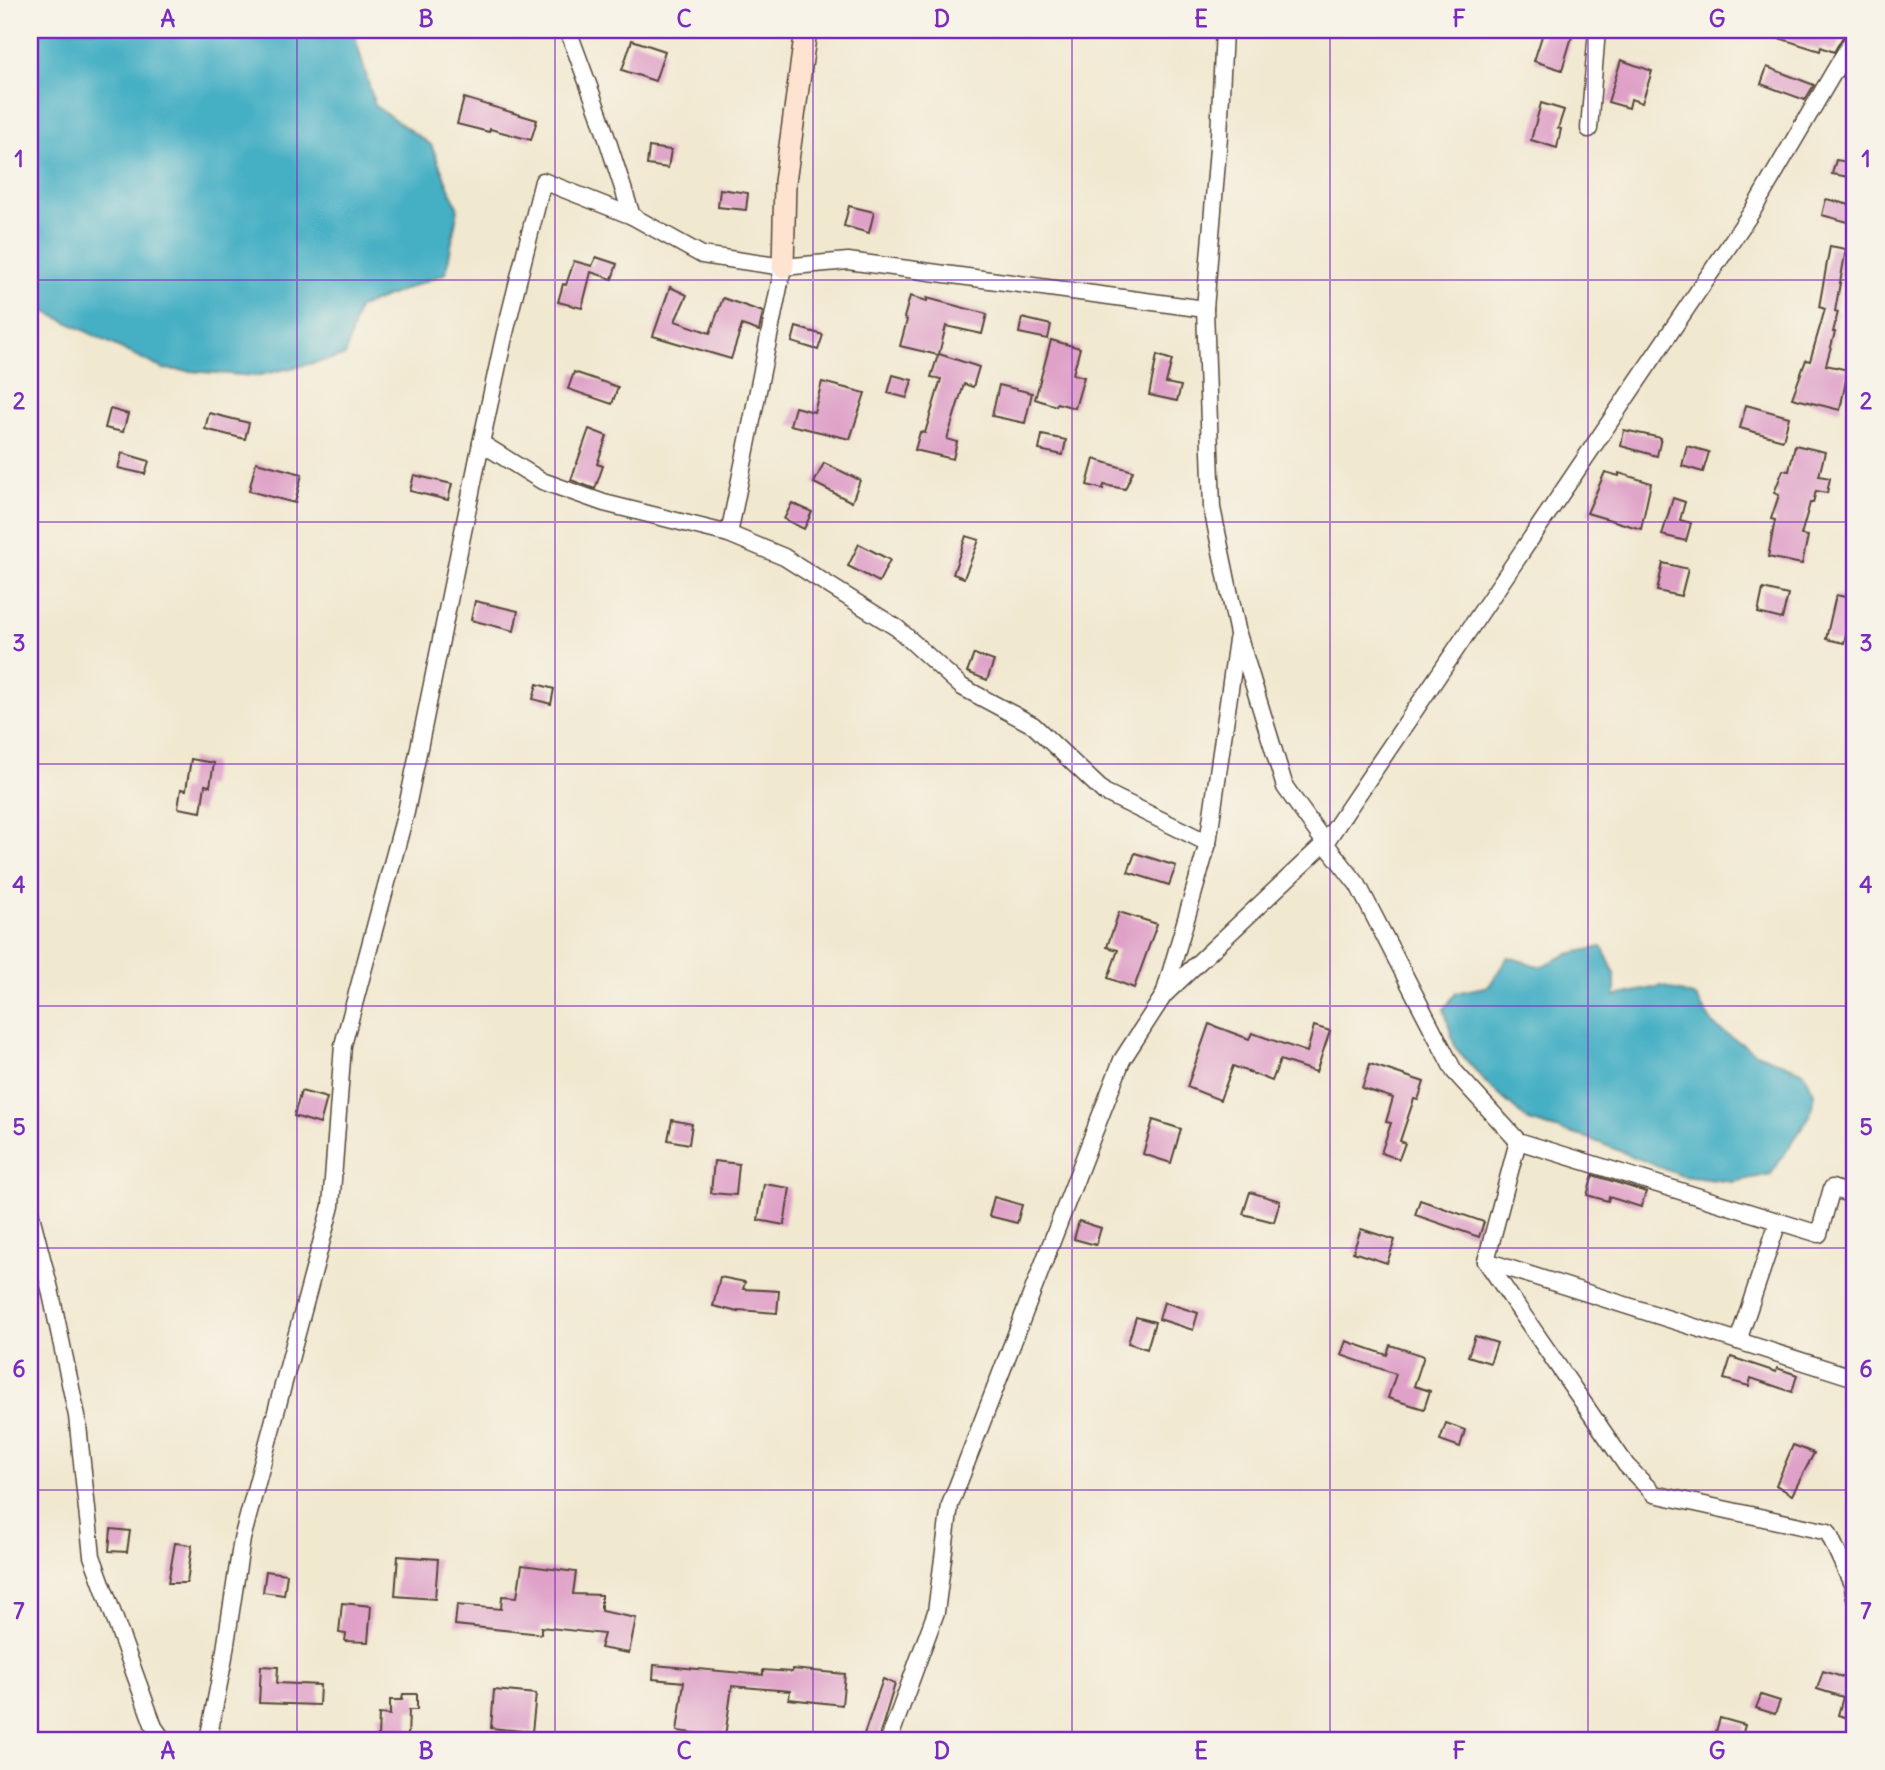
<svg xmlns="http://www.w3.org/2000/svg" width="1885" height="1770" font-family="Delius,sans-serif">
<rect width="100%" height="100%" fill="#f7f3e8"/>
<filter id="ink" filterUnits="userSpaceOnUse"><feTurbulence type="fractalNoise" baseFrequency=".0143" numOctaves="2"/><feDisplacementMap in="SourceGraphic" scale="14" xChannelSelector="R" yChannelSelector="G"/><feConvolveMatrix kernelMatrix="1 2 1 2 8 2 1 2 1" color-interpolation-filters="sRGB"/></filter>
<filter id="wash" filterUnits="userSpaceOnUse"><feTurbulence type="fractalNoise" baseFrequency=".00686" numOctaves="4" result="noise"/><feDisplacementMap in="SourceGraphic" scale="28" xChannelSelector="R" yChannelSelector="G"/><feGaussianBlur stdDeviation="1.57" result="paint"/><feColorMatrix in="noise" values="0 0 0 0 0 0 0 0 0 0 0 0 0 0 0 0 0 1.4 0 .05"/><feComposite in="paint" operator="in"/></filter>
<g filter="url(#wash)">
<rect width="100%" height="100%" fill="#f1e8d0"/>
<!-- water -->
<g fill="#45afc4" stroke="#406c71" stroke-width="2">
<polygon points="30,30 353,30 375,106 431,145 458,209 446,273 358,308 345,356 255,376 163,369 30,304"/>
<polygon points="1602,947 1615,974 1615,996 1662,986 1696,997 1714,1026 1756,1053 1804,1072 1815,1095 1809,1117 1771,1174 1733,1182 1682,1176 1590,1139 1529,1121 1488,1085 1455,1047 1444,1009 1456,993 1489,986 1508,957 1541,967 1568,954"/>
</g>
<g id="blocks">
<!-- building -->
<g fill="#dfa1c8">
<polygon points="1544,30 1574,30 1562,70 1534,61"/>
<polygon points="1763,30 1847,30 1834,52 1821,47 1820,51 1763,33"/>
<polygon points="632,40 665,51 655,81 622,70"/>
<polygon points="1621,60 1652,71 1642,103 1631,99 1629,108 1608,102"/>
<polygon points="1767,67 1814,85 1805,100 1761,84"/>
<polygon points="464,98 537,120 531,140 490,129 489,132 457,124"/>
<polygon points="1541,103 1564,110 1558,128 1561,129 1557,148 1531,140"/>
<polygon points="649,147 671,150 668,168 647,165"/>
<polygon points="1836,160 1855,163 1855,178 1832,174"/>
<polygon points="720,189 748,193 746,210 718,207"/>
<polygon points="1826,199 1855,206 1855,224 1822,215"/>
<polygon points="849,206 874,212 869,233 844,226"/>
<polygon points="1830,246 1846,249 1835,311 1838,312 1833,332 1835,332 1826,365 1848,370 1840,410 1792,398 1806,360 1810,361 1825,309 1819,307"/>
<polygon points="596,257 617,264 612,279 591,272 582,308 558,302 563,284 566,285 574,261 592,266"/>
<polygon points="670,287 687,295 675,321 710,333 723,298 763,312 759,331 742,325 731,359 653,336"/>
<polygon points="910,296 927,301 927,298 987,314 982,334 946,326 939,354 979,367 973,387 964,384 947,439 957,442 953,459 915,450 920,432 925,433 941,379 931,377 938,355 900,346 907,320 904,318"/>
<polygon points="1022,318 1051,325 1048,339 1019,333"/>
<polygon points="796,327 823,335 818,350 792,342"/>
<polygon points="1051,340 1080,348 1073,374 1084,377 1075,408 1057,403 1056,406 1035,399"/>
<polygon points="1157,355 1172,360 1166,383 1181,386 1177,401 1149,395"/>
<polygon points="574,372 618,387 612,404 568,389"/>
<polygon points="893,375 912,380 907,398 888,393"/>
<polygon points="822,382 865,393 850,439 790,425 795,407 814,412"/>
<polygon points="999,385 1032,393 1025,423 992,416"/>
<polygon points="1746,405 1789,417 1783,440 1740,428"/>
<polygon points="110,409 128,414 123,432 105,428"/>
<polygon points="209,413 249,423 245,439 205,429"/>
<polygon points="589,429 607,436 597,464 603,466 595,489 571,480"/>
<polygon points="1624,430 1661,438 1657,456 1621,446"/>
<polygon points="1042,435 1066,440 1063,455 1039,450"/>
<polygon points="1795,445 1825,452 1819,476 1830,478 1827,493 1816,491 1813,503 1810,503 1801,535 1808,536 1802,564 1768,557 1775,520 1771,519 1779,495 1774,493 1783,470 1789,471"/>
<polygon points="1687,446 1709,452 1703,472 1682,466"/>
<polygon points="122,453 149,461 145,474 118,468"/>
<polygon points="1094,459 1133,471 1125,489 1104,485 1103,489 1087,485"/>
<polygon points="256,462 302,474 295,503 249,491"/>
<polygon points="824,463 860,480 852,502 814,483"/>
<polygon points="1605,472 1619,476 1619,473 1651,483 1641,529 1587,513"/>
<polygon points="414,475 452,484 448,500 410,491"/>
<polygon points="1673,498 1685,502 1680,520 1691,523 1686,541 1662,535"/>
<polygon points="792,503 812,512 804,529 784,519"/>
<polygon points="966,536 979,540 964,578 953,574"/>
<polygon points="859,544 890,560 879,582 848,566"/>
<polygon points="1663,563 1688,569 1681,596 1657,591"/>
<polygon points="1763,589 1788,595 1782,619 1758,613"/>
<polygon points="1836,595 1855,599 1855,622 1849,621 1844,643 1826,639"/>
<polygon points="475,601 518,611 514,631 471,620"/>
<polygon points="974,654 994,661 987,680 967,672"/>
<polygon points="537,684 554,689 551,704 533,699"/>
<polygon points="191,759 214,763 210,786 205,785 201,812 178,808 181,789 186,790"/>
<polygon points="1135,853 1176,866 1169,885 1128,872"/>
<polygon points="1119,912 1157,924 1134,988 1108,978 1118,950 1107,947"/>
<polygon points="1209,1024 1249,1039 1252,1033 1307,1052 1314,1026 1330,1031 1316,1072 1280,1060 1272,1081 1233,1066 1220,1100 1187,1087"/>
<polygon points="1370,1064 1424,1082 1418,1100 1414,1099 1400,1141 1405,1143 1399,1159 1381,1153 1391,1123 1386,1122 1393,1098 1362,1088"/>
<polygon points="301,1091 327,1098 320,1124 294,1116"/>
<polygon points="672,1120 692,1124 689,1144 668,1140"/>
<polygon points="1153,1120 1181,1129 1171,1163 1143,1154"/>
<polygon points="714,1161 739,1164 736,1195 711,1193"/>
<polygon points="1593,1175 1646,1192 1641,1207 1609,1197 1608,1201 1587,1195"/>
<polygon points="764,1184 790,1188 784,1225 758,1220"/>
<polygon points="1250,1192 1280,1201 1274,1222 1243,1214"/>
<polygon points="994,1197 1022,1205 1017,1223 989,1216"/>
<polygon points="1420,1200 1484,1222 1479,1237 1415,1215"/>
<polygon points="1079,1221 1101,1228 1096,1245 1074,1239"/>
<polygon points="1361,1229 1395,1240 1387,1263 1353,1252"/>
<polygon points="720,1277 745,1282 743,1289 779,1291 777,1313 738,1310 738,1312 713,1306"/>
<polygon points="1164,1302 1198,1313 1193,1330 1159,1319"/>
<polygon points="1136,1317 1155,1322 1147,1349 1128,1343"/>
<polygon points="1475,1336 1497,1343 1490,1363 1468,1356"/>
<polygon points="1346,1341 1387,1355 1390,1345 1424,1356 1414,1386 1430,1391 1424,1409 1388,1398 1396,1374 1341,1355"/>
<polygon points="1731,1357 1776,1372 1777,1368 1797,1375 1792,1392 1751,1378 1749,1386 1724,1379"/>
<polygon points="1446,1423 1465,1430 1460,1447 1440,1440"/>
<polygon points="1793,1445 1814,1453 1792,1495 1776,1485"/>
<polygon points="111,1529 130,1531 127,1552 109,1551"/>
<polygon points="175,1543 192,1545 187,1583 168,1583"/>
<polygon points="398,1556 438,1559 435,1599 395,1596"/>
<polygon points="522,1565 576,1572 573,1594 601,1595 601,1611 636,1618 629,1653 600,1648 604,1634 541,1627 541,1634 455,1625 457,1605 501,1609 502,1596 517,1597"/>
<polygon points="266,1571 287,1574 284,1595 263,1592"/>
<polygon points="342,1603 371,1606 368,1642 345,1641 346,1634 339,1633"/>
<polygon points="654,1665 763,1675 763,1670 792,1672 792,1669 845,1674 842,1705 789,1699 790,1691 732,1686 725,1737 677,1731 684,1682 653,1679"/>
<polygon points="261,1666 278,1667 277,1683 320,1685 319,1705 259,1703"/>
<polygon points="1852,1669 1855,1670 1855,1706 1851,1719 1838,1715 1843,1697 1817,1689 1823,1671 1849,1679"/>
<polygon points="883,1679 895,1684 878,1740 862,1740"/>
<polygon points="494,1690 536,1694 532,1732 491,1728"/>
<polygon points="403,1694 417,1694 417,1710 409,1710 408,1739 378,1737 379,1714 390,1715 390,1700 402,1700"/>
<polygon points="1761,1695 1780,1701 1775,1714 1756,1708"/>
<polygon points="1720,1718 1745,1725 1741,1740 1714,1738"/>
</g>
</g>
</g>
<g filter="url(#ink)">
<use href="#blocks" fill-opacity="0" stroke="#564639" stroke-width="2"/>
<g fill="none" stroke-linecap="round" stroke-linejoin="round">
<defs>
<g id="street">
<polyline points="568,30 599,114 632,216"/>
<polyline points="1224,30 1219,136 1205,309 1212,508 1238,634 1285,787 1325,843 1358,885 1454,1071 1518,1141 1486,1261 1626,1465 1654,1494 1828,1532 1852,1584 1855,1597"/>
<polyline points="1589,129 1597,30"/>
<polyline points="481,443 542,481 604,503 729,534 784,557 897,628 962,687 1033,725 1104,792 1208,843"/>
<polyline points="729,534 783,267"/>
<polyline points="1164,995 1325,843 1753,210 1855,36"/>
<polyline points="1518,1141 1819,1234 1832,1188 1855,1196"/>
<polyline points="30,1212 50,1289 77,1416 92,1556 154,1727 163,1740"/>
<polyline points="1486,1261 1855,1378"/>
<polyline points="1738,1341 1778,1222"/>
<polyline points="208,1740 223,1663 242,1539 331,1206 343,1045 406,812 481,443 504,337 543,181 632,216 702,255 783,267 848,261 1205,309"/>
<polyline points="889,1740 936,1612 950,1505 1122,1060 1164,995 1208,843 1237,640"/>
</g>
<polyline id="secondary" points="783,267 785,182 806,30"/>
</defs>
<!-- street casing -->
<use href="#street" stroke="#564639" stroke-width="19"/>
<!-- secondary casing -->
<use href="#secondary" stroke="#564639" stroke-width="24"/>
<!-- street -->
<use href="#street" stroke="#fff" stroke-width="16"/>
<!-- secondary -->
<use href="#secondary" stroke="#fee3d1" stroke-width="21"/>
</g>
</g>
<!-- grid -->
<path fill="none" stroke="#7b2cbf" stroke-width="2" stroke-opacity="0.55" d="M297 30V1740M555 30V1740M813 30V1740M1072 30V1740M1330 30V1740M1588 30V1740M30 280H1855M30 522H1855M30 764H1855M30 1006H1855M30 1248H1855M30 1490H1855"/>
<!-- margin -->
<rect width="1885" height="1770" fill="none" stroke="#f7f3e8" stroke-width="77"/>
<rect x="38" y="38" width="1808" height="1694" fill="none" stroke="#7b2cbf" stroke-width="2.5"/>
<g font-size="23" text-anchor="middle" font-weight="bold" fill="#7b2cbf">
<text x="168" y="27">A</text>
<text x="426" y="27">B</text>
<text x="684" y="27">C</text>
<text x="942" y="27">D</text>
<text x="1201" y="27">E</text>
<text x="1459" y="27">F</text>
<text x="1717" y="27">G</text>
<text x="19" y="167">1</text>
<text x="1866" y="167">1</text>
<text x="19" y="409">2</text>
<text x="1866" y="409">2</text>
<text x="19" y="651">3</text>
<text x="1866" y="651">3</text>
<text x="19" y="893">4</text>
<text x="1866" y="893">4</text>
<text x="19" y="1135">5</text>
<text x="1866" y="1135">5</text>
<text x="19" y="1377">6</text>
<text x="1866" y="1377">6</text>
<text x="19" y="1619">7</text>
<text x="1866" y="1619">7</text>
<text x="168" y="1759">A</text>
<text x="426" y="1759">B</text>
<text x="684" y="1759">C</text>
<text x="942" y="1759">D</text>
<text x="1201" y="1759">E</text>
<text x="1459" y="1759">F</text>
<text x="1717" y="1759">G</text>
</g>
</svg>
